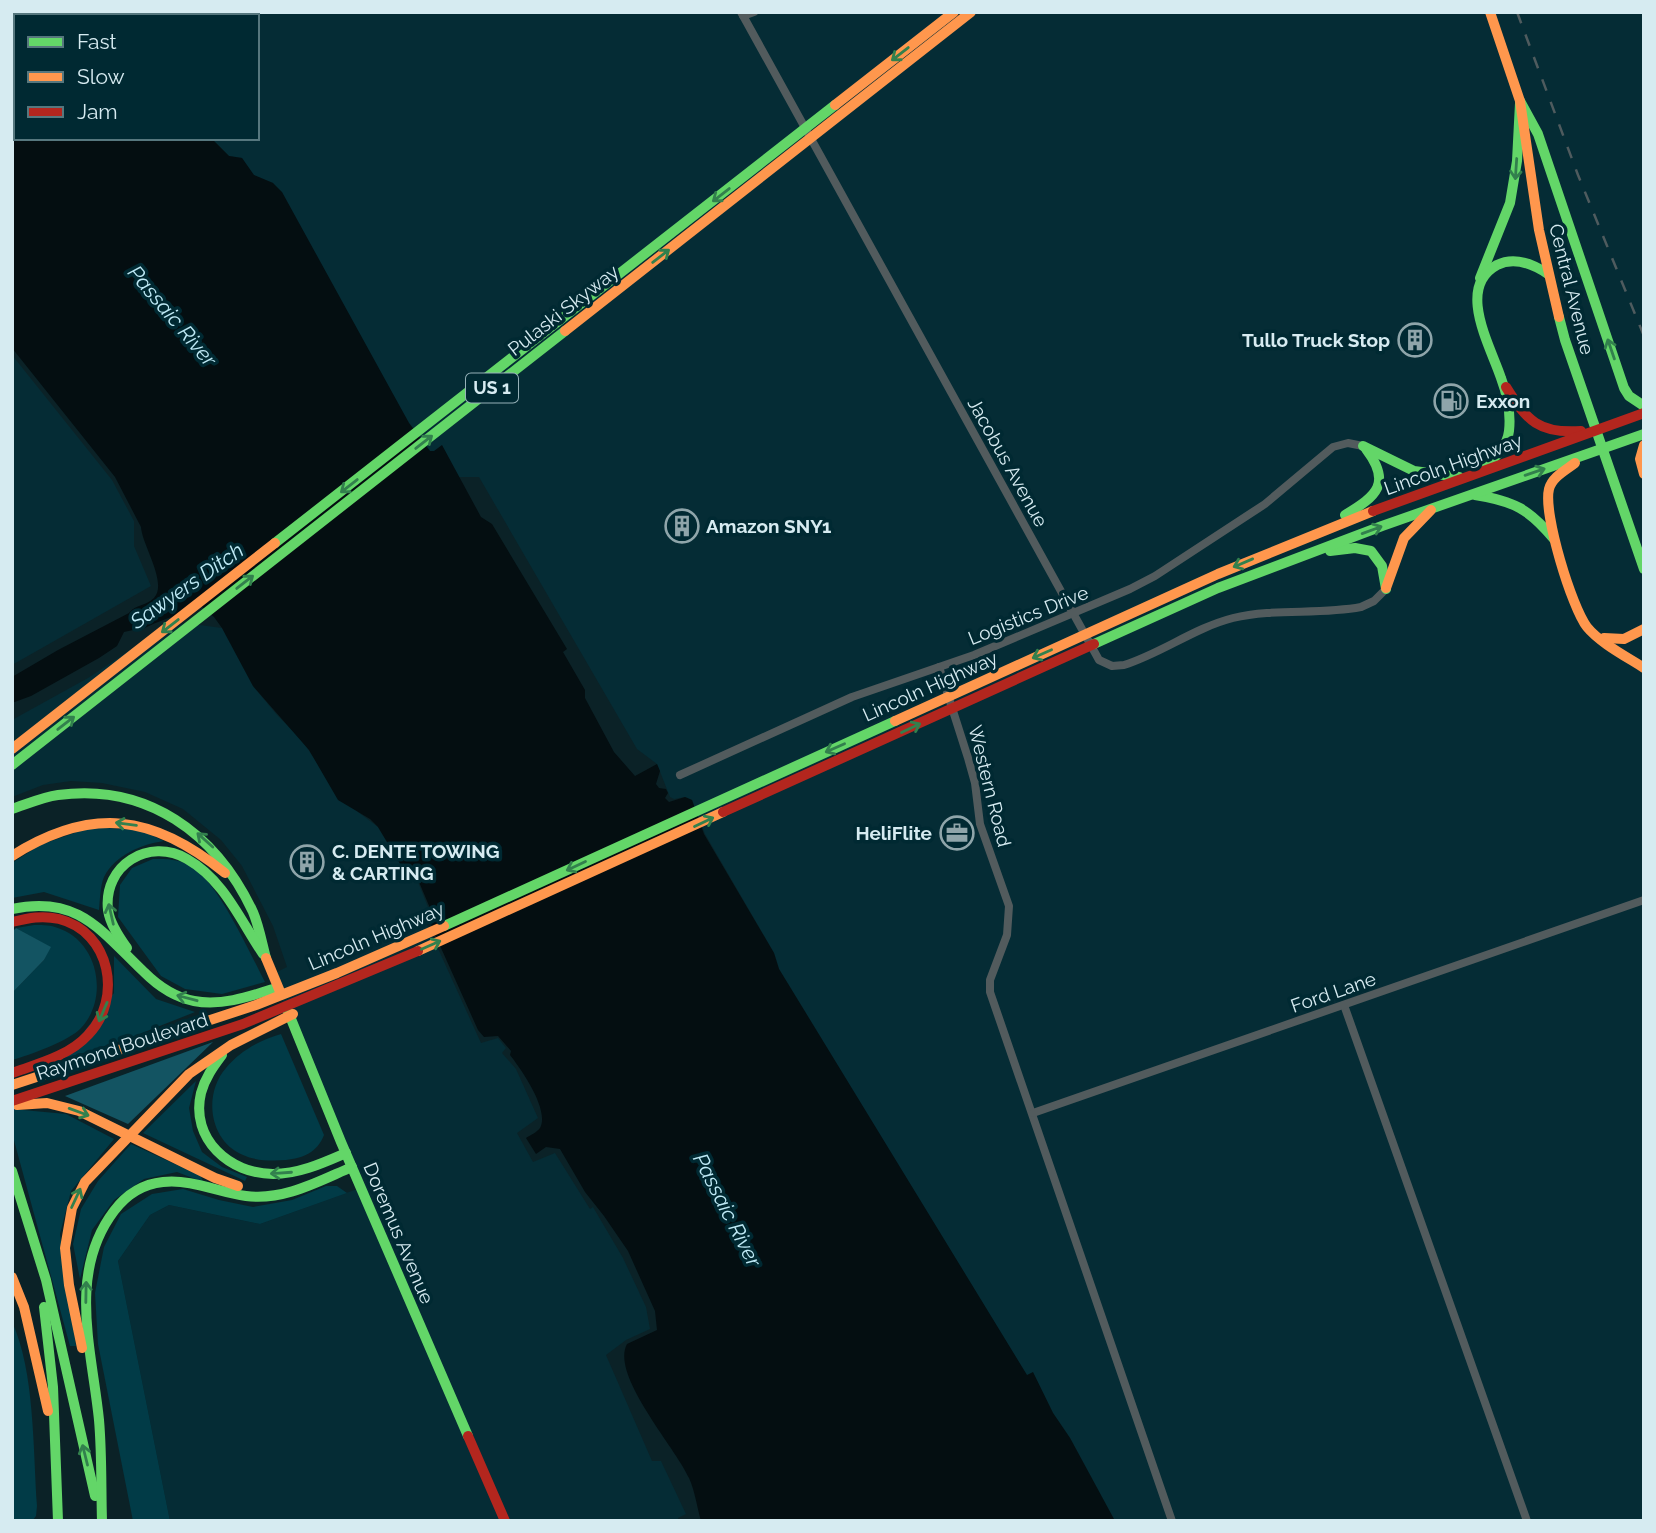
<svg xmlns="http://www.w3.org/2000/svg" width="1656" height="1533" font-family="Raleway,sans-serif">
<rect width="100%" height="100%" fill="#0b2227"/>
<!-- built -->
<g fill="#052c35">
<polygon points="147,12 1644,12 1644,1521 1115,1521 1070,1438 1053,1413 1033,1373 1027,1376 779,969 774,953 705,834 692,800 685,797 674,799 670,797 657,764 637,749 479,477 458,477 442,446 434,452 430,451 409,423 273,183 253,175 242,158 229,156 211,138 257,138 257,16 151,16"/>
<polygon points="12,355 112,480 134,521 134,546 151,586 12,665"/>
<polygon points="185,623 222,628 253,686 277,715 301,739 318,764 358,812 378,827 408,877 413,875 418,882 432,917 425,920 481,1043 498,1038 506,1048 502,1053 516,1069 538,1118 517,1133 533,1162 555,1153 590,1209 593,1207 623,1258 646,1307 650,1329 626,1340 606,1355 652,1461 661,1461 686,1514 678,1518 679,1521 170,1521 118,1261 150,1215 169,1205 260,1224 363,1187 271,975 287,967 273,926 242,866 221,840 183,809 145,792 102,783 71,781 43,785 12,797 12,720 88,678 148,638"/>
</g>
<!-- green -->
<g fill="#013b47">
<path d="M91 827 140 830 164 841C142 844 115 855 104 877 100 886 100 901 99 910L44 892 12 898V863L40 845Z"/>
<path d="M153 859C167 859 179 859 191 866 219 883 249 952 265 982L222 994 185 989 161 976 118 917 120 885 132 868Z"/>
<path d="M34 925C40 925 49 925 55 927 98 939 110 997 81 1028 69 1041 30 1055 12 1060V993L44 960 50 947 16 928Z"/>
<polygon points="114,956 156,999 195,1012 132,1037 62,1060 114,993"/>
<path d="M281 1034 324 1135C317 1153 303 1158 286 1160 272 1161 256 1161 243 1155 209 1141 203 1094 226 1068 240 1051 260 1040 281 1034Z"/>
<polygon points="196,1081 189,1108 193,1131 202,1152 222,1167 247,1177 245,1181 143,1133"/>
<polygon points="12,1109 66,1114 114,1139 71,1191 60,1234 76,1346 70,1346 12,1133"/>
<polygon points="131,1144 201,1176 203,1182 177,1172 144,1179 114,1200 92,1230 80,1279 73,1244 81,1209 98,1181"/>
<polygon points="326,1186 337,1186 347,1193 260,1224 169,1205 150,1215 118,1261 170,1521 133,1521 98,1344 95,1293 104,1247 121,1214 152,1194 183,1189 219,1200 253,1207 292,1200"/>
<path d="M12 1322C35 1371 33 1451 37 1506L36 1516 32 1521H12Z"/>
</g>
<!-- forest -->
<g fill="#135462">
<polygon points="16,928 51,947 44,960 12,993 12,932"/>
<polygon points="213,1042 128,1124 65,1096"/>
</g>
<!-- water -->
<path fill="#040e11" d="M12 12H99L106 16 130 12 133 16H16V138H211L229 156 242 158 254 175 273 183 282 192 409 423 430 451H434L442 445 481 517 492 524 567 649 563 652 585 690V698L614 752 635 776 657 764 660 771 656 784 659 788 666 789 668 793 665 798 669 802 685 797 692 800 704 834 774 953 779 969 1027 1375 1033 1372 1053 1413 1070 1438 1115 1521H701C697 1507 695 1491 689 1478 676 1448 610 1375 627 1344L657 1330 655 1311 628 1251 604 1216 585 1192 560 1149 546 1147 536 1154 526 1138C531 1135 537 1132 540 1128 550 1110 521 1069 510 1055L511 1051 498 1036 484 1037 478 1030 432 928 430 908 419 882 417 883 413 875 408 877 378 827 370 819 338 800 309 750 253 686 222 628 214 617 201 606C180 615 158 620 139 631L133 630 124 632 117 646 99 658 31 696 12 703V677L58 650 129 613C136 604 146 606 154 598 168 583 142 545 141 527L115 477 12 348Z"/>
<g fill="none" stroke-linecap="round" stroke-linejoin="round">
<!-- street -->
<g stroke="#525b5d" stroke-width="8">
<path d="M741 12 1099 660 1112 666 1124 665C1162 653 1194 628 1233 618 1275 608 1319 615 1361 607L1374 601 1386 589"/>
<polyline points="743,16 754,12"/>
<polyline points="939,667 968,758 975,783 980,824 1009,906 1007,935 990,980 990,992 1172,1521"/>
<polyline points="680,775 852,697 974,655 1130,589 1155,576 1265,504 1333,447 1348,443 1363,446"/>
<polyline points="1344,1005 1527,1521"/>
<polyline points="1033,1113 1644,900"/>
</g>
<!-- fast -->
<g stroke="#63d668" stroke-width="10">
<polyline points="1520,101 1538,134 1624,388 1629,396 1644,406"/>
<polyline points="1480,278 1510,203 1517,161 1520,103"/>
<polyline points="1559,317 1565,340 1644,569"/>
<polyline points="1363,446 1414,471 1459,477"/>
<path d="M1481 469C1494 459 1507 448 1509 431 1511 413 1507 394 1501 378 1490 345 1456 287 1497 265 1515 256 1533 264 1548 274"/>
<path d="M1475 495C1514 501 1529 509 1554 539"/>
<path d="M1345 515C1377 496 1392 483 1366 449"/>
<polyline points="275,543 835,105"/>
<polyline points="1330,551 1355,548 1371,551 1382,566 1386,589"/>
<polyline points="1094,644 1218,588 1382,526 1644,434"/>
<polyline points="12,765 565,331"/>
<path d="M12 809C27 804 43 797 58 795 147 783 216 833 253 912 259 926 262 943 266 958"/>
<path d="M12 909C78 895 100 930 144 972 158 986 174 997 194 1001 221 1006 248 997 273 989"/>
<polyline points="444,926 895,721"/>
<path d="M127 948C119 937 110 924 108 910 103 865 149 837 187 859 224 880 240 920 263 954"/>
<polyline points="287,1009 341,1142 468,1436"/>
<path d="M222 1055C213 1067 205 1078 201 1093 190 1139 230 1174 273 1174 299 1174 323 1163 346 1153"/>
<polyline points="12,1171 46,1280 95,1496"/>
<polyline points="44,1307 53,1387 58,1521"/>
<path d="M102 1521C101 1488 102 1454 99 1420 92 1350 67 1273 114 1211 126 1195 143 1184 163 1182 192 1179 218 1192 246 1196 284 1201 319 1181 352 1167"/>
</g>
<!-- slow -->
<g stroke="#ff974d" stroke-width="10">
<polyline points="1490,12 1520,101 1539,230 1559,317"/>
<polyline points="835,105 954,12"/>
<polyline points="565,331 971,12"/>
<polyline points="1644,445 1640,459 1644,474"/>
<path d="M1575 463C1566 470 1552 477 1549 489 1543 514 1572 608 1587 627 1600 643 1627 657 1644 668"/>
<polyline points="1386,588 1404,538 1431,510"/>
<polyline points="1604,638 1624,639 1644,629"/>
<polyline points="895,721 1218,574 1373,511"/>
<polyline points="12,749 275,543"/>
<path d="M12 856C91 806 153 814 225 873"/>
<polyline points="418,951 723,812"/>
<polyline points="266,958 281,994"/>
<polyline points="12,1085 256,1005 337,973 444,926"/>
<polyline points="17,1105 47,1103 79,1111 215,1178 238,1186"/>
<polyline points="12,1277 24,1307 48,1411"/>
<polyline points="82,1348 69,1285 65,1248 72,1208 85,1182 189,1074 231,1045 293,1014"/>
</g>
<!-- jam -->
<g stroke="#b3261e" stroke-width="10">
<path d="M1506 387C1527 421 1539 434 1581 431"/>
<polyline points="1373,511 1644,413"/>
<polyline points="723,812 1094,644"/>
<path d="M12 922C29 918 42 915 59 919 111 932 123 999 88 1035 69 1056 37 1064 12 1073"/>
<polyline points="12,1101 243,1024 418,951"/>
<polyline points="468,1436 505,1521"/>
</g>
<!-- rail -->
<polyline stroke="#4f5b5e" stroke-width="2.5" stroke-dasharray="12 12" stroke-linecap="butt" points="1517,12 1578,175 1644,336"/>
</g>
<!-- one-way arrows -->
<defs><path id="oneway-shaft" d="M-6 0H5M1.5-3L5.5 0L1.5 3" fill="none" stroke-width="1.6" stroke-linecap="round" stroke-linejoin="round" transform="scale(1.75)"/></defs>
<g stroke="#32804d">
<use href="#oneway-shaft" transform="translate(900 54) rotate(142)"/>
<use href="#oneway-shaft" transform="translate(1516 169) rotate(94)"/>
<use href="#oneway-shaft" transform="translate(721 195) rotate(142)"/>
<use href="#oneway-shaft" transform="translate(661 256) rotate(-38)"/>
<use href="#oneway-shaft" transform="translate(1611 349) rotate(-109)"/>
<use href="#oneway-shaft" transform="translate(424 442) rotate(-38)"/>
<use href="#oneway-shaft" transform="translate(1535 472) rotate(-19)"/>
<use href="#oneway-shaft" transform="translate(349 486) rotate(142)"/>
<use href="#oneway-shaft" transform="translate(1372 530) rotate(-20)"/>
<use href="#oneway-shaft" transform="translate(1243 563) rotate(157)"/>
<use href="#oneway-shaft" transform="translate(245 582) rotate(-38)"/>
<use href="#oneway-shaft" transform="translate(170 626) rotate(142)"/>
<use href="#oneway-shaft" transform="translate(1042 654) rotate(156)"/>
<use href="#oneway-shaft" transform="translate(66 723) rotate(-38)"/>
<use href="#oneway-shaft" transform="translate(911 728) rotate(-25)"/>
<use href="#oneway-shaft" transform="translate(835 748) rotate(156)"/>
<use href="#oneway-shaft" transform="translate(704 822) rotate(-25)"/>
<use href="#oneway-shaft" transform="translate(126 824) rotate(-173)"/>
<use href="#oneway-shaft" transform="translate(205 840) rotate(-138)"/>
<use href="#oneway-shaft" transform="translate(576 866) rotate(155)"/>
<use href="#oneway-shaft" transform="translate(111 914) rotate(-103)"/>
<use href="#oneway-shaft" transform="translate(431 945) rotate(-24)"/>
<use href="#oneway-shaft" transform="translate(187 998) rotate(-165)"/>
<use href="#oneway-shaft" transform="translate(103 1012) rotate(113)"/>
<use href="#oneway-shaft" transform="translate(79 1112) rotate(20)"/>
<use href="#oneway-shaft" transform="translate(281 1173) rotate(176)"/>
<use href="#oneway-shaft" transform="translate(76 1198) rotate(-65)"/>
<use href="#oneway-shaft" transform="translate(86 1292) rotate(-89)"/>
<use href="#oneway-shaft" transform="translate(85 1455) rotate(-104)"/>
</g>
<!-- icons -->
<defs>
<symbol id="building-ring" viewBox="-11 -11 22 22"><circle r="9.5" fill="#002932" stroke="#8fa5aa" stroke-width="1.5"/><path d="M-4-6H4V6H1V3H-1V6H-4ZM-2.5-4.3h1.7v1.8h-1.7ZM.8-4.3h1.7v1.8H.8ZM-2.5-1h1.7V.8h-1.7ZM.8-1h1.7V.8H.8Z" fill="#8fa5aa"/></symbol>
<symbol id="fuel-ring" viewBox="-11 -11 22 22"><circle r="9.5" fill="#002932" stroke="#8fa5aa" stroke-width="1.5"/><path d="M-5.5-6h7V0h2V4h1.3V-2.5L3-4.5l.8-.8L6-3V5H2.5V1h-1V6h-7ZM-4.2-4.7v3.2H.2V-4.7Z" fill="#8fa5aa"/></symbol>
<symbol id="office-ring" viewBox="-11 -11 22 22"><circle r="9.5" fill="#002932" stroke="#8fa5aa" stroke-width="1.5"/><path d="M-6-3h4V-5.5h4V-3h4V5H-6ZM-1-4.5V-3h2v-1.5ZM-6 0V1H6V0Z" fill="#8fa5aa"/></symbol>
</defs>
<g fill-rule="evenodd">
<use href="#building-ring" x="1396" y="321" width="38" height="38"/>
<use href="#fuel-ring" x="1432" y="382" width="38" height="38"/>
<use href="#building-ring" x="663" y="507" width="38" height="38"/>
<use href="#office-ring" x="938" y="814" width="38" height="38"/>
<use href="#building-ring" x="288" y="843" width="38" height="38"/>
</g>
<g text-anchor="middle" stroke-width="7" stroke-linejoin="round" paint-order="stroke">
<!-- shield labels -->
<rect fill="#002932" stroke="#96b1b8" stroke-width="2" x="466" y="373.5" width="52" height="29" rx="5"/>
<g font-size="18" font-weight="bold" fill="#d6ebf1">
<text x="492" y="394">US 1</text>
</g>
<!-- street labels -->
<g font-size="19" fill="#d6ebf1" stroke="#002932">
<text transform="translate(1572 289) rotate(76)" y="7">Central Avenue</text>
<text transform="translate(563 310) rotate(-38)" y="7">Pulaski Skyway</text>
<text transform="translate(1008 462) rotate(61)" y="7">Jacobus Avenue</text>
<text transform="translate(1453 464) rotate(-20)" y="7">Lincoln Highway</text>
<text transform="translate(1028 615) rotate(-22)" y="7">Logistics Drive</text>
<text transform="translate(930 686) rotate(-24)" y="7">Lincoln Highway</text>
<text transform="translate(990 786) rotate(76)" y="7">Western Road</text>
<text transform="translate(376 936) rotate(-23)" y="7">Lincoln Highway</text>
<text transform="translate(1333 992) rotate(-19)" y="7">Ford Lane</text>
<text transform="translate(122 1046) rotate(-18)" y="7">Raymond Boulevard</text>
<text transform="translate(399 1233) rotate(67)" y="7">Doremus Avenue</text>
</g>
<!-- poi labels -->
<g font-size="19" font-weight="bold" fill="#d6ebf1" stroke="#002932" text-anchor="start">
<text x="1390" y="347" text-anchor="end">Tullo Truck Stop</text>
<text x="1476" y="408">Exxon</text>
<text x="706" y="533">Amazon SNY1</text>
<text x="932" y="840" text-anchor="end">HeliFlite</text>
<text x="332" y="858">C. DENTE TOWING<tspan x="332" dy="22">&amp; CARTING</tspan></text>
</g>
<!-- water labels -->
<g font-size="21" font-style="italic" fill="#bfeaf6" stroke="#002932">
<text transform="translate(172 316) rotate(50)" y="7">Passaic River</text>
<text transform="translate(187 586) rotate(-35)" y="7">Sawyers Ditch</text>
<text transform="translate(727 1210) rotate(63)" y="7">Passaic River</text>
</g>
</g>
<!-- border -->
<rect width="1656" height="1533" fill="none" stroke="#d6ebf1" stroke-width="28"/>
<!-- legend -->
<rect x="14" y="14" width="245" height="126" fill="#002932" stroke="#56777e" stroke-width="2"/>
<rect x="28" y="37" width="35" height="10" fill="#63d668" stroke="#56777e" stroke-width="2"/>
<text x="77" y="49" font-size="21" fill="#d6ebf1">Fast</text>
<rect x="28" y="72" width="35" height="10" fill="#ff974d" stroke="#56777e" stroke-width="2"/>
<text x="77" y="84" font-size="21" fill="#d6ebf1">Slow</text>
<rect x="28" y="107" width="35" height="10" fill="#b3261e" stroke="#56777e" stroke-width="2"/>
<text x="77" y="119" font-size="21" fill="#d6ebf1">Jam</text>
</svg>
